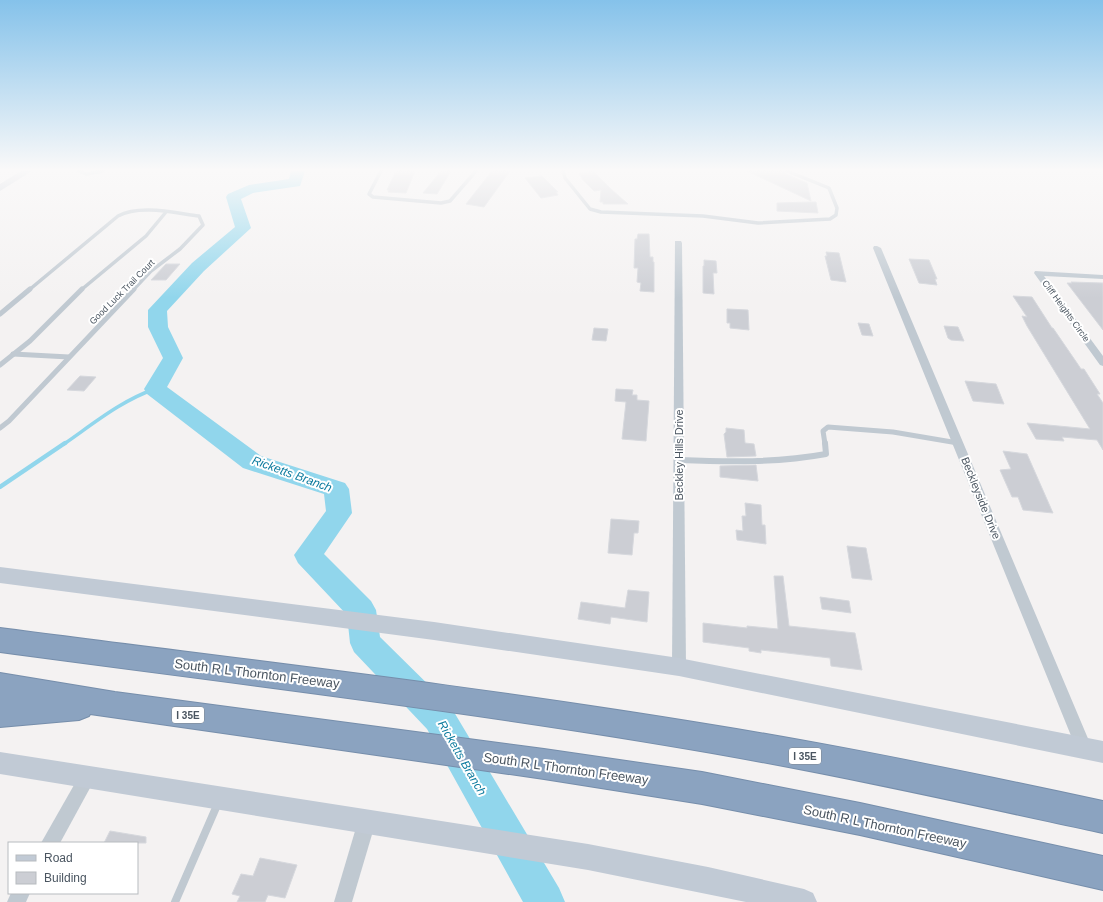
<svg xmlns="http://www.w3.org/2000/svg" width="1103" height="902" font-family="Arial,sans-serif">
<rect width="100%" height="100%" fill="#f4f2f2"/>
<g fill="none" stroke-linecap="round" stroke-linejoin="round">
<!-- stream-far1 -->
<path stroke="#91d6ec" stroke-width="3.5" d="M64 444C93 424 122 400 155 389"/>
<!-- stream -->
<polyline stroke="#91d6ec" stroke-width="4.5" points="0,487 65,443"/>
<!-- river -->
<polygon fill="#91d6ec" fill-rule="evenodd" points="291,171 305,171 300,186 253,193 241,199 251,228 204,271 167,311 168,327 183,358 167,387 261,456 345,483 349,489 352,513 324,554 371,601 376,610 380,637 451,707 559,888 565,902 523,902 427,729 354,652 350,643 347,615 298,563 294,555 326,511 324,494 243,468 147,394 144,389 163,358 148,327 148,310 192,263 235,227 226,197 228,194 249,185 289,179"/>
</g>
<!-- building -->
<g fill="#ccced4" stroke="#d6d8dd">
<polygon points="396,171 415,171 406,193 388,192 389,190 387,190"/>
<polygon points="441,171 451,171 437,194 423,193"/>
<polygon points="492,171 510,171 484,207 466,204"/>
<polygon points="593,171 611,189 628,204 603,204 603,202 600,202 601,190 594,191 583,180 579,173"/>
<polygon points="747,171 784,171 786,174 807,183 811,201"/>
<polygon points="542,176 558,192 556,192 558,195 541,198 525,178"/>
<polygon points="810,202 816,202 818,213 777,211 777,203"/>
<polygon points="638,234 649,234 650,257 653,257 653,262 654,262 654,292 640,291 641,283 637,282 638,268 634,268 635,239 637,239"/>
<polygon points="826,252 839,253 846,282 831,280 825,256 827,256"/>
<polygon points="909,259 929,260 937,279 935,279 937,285 919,283"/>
<polygon points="704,260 716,261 717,273 713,273 714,294 703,293 703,266 704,266"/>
<polygon points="166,264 180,264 166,280 151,280"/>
<polygon points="1071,282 1103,283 1103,330 1067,283 1072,283"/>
<polygon points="1013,296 1032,297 1052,328 1053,328 1077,363 1081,369 1084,369 1100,394 1097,394 1103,403 1103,450 1097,440 1062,437 1064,441 1036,439 1027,423 1090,429 1027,326 1022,316 1027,317"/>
<polygon points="727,309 748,310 749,330 730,328 730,323 727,323"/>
<polygon points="858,323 869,324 873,336 862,335"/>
<polygon points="944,326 958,327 964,341 951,340 948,338"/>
<polygon points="594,328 608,329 606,341 592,340"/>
<polygon points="80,376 96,377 84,391 67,390"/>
<polygon points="965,381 996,384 1004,404 973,401"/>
<polygon points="616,389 633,390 632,395 637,395 637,400 649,401 646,441 622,439 626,402 615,401"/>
<polygon points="726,428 744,430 745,443 754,444 756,456 727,457 724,434 726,432"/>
<polygon points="1003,451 1027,454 1053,513 1023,510 1018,497 1012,497 1000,470 1011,469"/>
<polygon points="756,465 758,481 720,477 720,466"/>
<polygon points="745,503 761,505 762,525 765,525 766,544 737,540 736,530 743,531 742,516 746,516"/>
<polygon points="611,519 639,521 638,533 634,533 632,555 608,553"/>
<polygon points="847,546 866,548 872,580 852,578"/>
<polygon points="774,576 783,576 789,626 855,633 862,670 831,666 830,658 761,650 761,653 749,651 749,648 703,642 703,623 747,628 747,626 778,629"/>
<polygon points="628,590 649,592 647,622 611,617 610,624 578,619 581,602 625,608"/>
<polygon points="820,597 849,601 851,613 822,609"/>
<polygon points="110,831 146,837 146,843 104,843"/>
<polygon points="260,858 297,865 285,898 268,895 265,902 237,902 240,896 232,894 241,874 253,876"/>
</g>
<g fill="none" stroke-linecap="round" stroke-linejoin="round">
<defs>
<g id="motorway">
<path d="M0 628C237 659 476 686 712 725 843 746 973 773 1103 801V833C973 805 843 776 712 753 476 712 238 684 0 652Z"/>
<polygon points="0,673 115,692 544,749 702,772 860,803 1103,856 1103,890 860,835 702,804 544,779 90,714 89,716 79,720 0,727 0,699 3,699 0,699"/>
</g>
</defs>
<!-- motorway casing -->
<use href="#motorway" stroke="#768eab" stroke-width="2"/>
<!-- service-far3 -->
<g stroke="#c0c9d1" stroke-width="3.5">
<polyline points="79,171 86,174 103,171"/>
<polyline points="381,171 369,194 373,197 441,203 450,201 476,171"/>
<polyline points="563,171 565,178 590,209 601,212 703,216 758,223 830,219 836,215 837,208 829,188 787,171"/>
<path d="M29 290 118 216C140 204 175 213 199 216L203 225 180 249 151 271 133 290"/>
<polyline points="81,290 146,236 166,212"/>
</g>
<!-- service-far2 -->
<g stroke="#c0c9d1" stroke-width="5">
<polyline points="0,314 30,289"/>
<polyline points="13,354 69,357"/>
<polyline points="0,365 30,341 82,289"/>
<polyline points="0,428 9,421 134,289"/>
<polyline points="825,444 823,431 828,427 893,432 958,443"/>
</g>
<!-- service-far1 -->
<g stroke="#c0c9d1" stroke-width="6">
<polyline points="956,443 958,443"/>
<path d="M679 460C728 462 777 463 826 454L825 443"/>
</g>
<!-- service -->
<polyline stroke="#c0c9d1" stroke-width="8" points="175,902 218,803"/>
<!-- minor -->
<g fill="#c0c9d1" fill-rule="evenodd">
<polygon points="675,241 681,241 682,243 686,667 684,672 679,673 674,672 672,667"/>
<polygon points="874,246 877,246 881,248 1092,748 1090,753 1084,756 1078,753 1076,748 873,248"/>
<polygon points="1035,271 1103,275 1103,279 1044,276 1103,356 1103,366 1100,365 1034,273"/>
<polygon points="88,769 94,771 96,777 60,843 41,843 82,771"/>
<polygon points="367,812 373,815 376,821 352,902 334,902 358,821 361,815"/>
<polygon points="11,893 30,893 26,902 7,902"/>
</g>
<!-- secondary -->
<g fill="#c1cad5" fill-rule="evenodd">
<polygon points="21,171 32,171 0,191 0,184"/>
<polygon points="0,567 434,622 679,658 1103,741 1103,763 679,676 434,640 0,583"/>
<polygon points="0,752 588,844 708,867 804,889 813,893 817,902 746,902 588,870 0,774"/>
</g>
<!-- motorway -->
<use href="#motorway" fill="#8ba3c0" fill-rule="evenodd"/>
</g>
<!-- sky -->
<linearGradient id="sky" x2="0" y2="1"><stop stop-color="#85c2ea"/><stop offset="0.57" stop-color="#faf9f9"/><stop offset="1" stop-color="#faf9f9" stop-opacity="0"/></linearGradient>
<rect width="1103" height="298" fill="url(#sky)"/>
<g text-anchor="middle" stroke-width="4" stroke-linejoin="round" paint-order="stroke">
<!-- far-street labels -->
<g font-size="9" fill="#4a5560" stroke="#fff">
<text transform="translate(122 292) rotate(-45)" y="3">Good Luck Trail Court</text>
<text transform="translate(1066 311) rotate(54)" y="3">Cliff Heights Circle</text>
</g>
<!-- shield labels -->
<g fill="#fff" stroke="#808890" stroke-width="1">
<rect x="172" y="707" width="32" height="16" rx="3"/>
<rect x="789" y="748" width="32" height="16" rx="3"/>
</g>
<g font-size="10" font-weight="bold" fill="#4a5560">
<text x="188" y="719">I 35E</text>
<text x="805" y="760">I 35E</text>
</g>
<!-- street labels -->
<g font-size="11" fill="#4a5560" stroke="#fff">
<text transform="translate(679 455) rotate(-90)" y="4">Beckley Hills Drive</text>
<text transform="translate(981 498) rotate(68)" y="4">Beckleyside Drive</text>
</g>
<!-- water labels -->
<g font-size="12" font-style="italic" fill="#0e7c9f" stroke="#fff">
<text transform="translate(292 474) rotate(20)" y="4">Ricketts Branch</text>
<text transform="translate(462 758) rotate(60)" y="4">Ricketts Branch</text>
</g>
<!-- near-street labels -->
<g font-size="13" fill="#4a5560" stroke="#fff">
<text transform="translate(257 673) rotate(7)" y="5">South R L Thornton Freeway</text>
<text transform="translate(566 768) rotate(8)" y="5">South R L Thornton Freeway</text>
<text transform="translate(885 826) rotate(12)" y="5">South R L Thornton Freeway</text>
</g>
</g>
<!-- legend -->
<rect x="8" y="842" width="130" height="52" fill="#ffffff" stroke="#b7bbbf"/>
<rect x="16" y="855" width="20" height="6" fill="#c1cad5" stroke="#b7bbbf"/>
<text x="44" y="862" font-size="12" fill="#4a5560">Road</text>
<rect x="16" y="872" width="20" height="12" fill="#ccced4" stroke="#b7bbbf"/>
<text x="44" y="882" font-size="12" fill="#4a5560">Building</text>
</svg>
